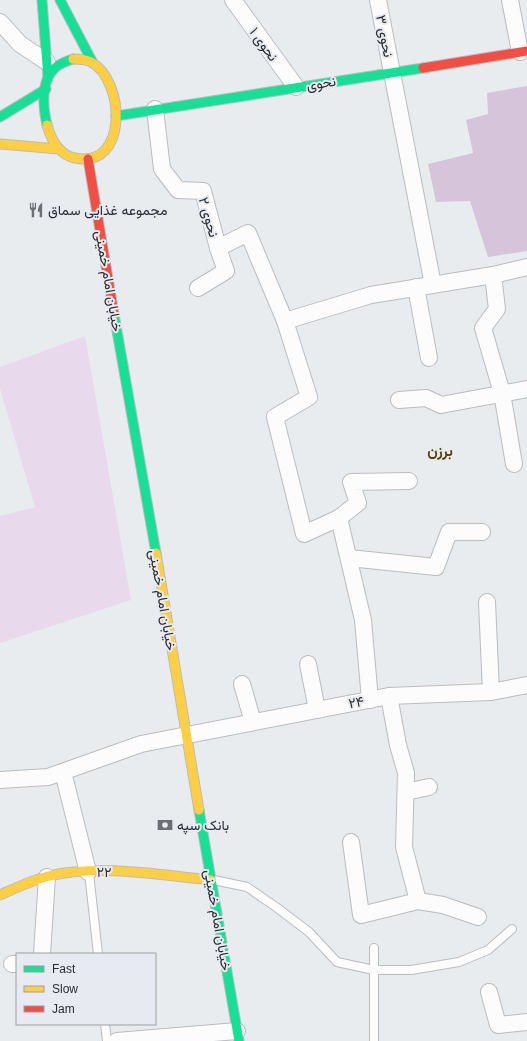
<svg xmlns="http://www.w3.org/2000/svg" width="527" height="1041" font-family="Helvetica,Vazirmatn,sans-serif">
<rect width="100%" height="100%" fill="#e9ecef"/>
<!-- green -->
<polygon fill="#e8daec" points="85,336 131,600 0,643 0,516 35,507 0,389 0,367"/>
<!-- forest -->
<polygon fill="#d6c4db" points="527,86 527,251 488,257 470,201 436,202 428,164 473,153 466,120 488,114 487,93"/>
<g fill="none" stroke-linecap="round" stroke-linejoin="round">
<defs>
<g id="lane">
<polyline points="89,873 98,954"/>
<polyline points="214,880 247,887 276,907 309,932 337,962 374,970 411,970 459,962 488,950 512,929"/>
<polyline points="374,948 374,1041"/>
<polyline points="105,1024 107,1041"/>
</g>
<g id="street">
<polyline points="233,0 296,87"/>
<polyline points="378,0 433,285"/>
<polyline points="510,0 520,52"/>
<polyline points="0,22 20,44 47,62"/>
<polyline points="155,109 162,169 178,190 203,191 218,248 226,271 198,288"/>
<polyline points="218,248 248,233 285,321 309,397 275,417 304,534 339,518 358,503 351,482 409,481"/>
<polyline points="493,275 497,309 483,328 502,393 514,464"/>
<polyline points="416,287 429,358"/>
<polyline points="285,321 371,295 493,275 527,267"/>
<polyline points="399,400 426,398 441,405 527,389"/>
<polyline points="339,518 363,620 370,700"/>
<polyline points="349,558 436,567 449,532 482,532"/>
<polyline points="487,602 491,692"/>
<polyline points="308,664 317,710"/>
<polyline points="242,684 253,722"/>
<polyline points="389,696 398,745 406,773 404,847 418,901"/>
<polyline points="63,772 88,872"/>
<polyline points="0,780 48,777 141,744 389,696 491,692 527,685"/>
<polyline points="406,792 429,787"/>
<polyline points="351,842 361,915 418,901 443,905 478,917"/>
<polyline points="42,954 47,877"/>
<polyline points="12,964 17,964"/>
<polyline points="489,992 498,1025 527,1022"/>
<polyline points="117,1041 237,1031"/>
</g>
<g id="fast">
<polyline points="42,0 48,78"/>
<polyline points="60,0 93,63"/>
<polyline points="116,116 423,68"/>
<polyline points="0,117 46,89"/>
<path d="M47 125C43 108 40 80 56 67 61 63 67 61 73 59"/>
<polyline points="114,314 156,553"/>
<polyline points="199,810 239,1041"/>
</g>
<g id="slow">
<path d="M47 125C51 139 59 155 75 158 129 169 125 80 91 62 85 59 79 59 73 59"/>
<polyline points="0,144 59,149"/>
<polyline points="156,553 199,810"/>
<path d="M0 895C16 888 32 880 49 876 101 864 158 875 211 880"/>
</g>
<g id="jam">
<polyline points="423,68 527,51"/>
<polyline points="88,159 114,314"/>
</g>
</defs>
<!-- lane casing -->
<use href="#lane" stroke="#babcbf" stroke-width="10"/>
<!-- street casing -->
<use href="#street" stroke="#babcbf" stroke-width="18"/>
<!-- fast casing -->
<use href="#fast" stroke="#babcbf" stroke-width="11"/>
<!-- slow casing -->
<use href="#slow" stroke="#babcbf" stroke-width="11"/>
<!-- jam casing -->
<use href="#jam" stroke="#babcbf" stroke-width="11"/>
<!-- lane -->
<use href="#lane" stroke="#fcfcfd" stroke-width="8"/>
<!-- street -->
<use href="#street" stroke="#fcfcfd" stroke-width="16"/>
<!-- fast -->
<use href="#fast" stroke="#16e098" stroke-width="9"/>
<!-- slow -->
<use href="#slow" stroke="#ffcf43" stroke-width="9"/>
<!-- jam -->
<use href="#jam" stroke="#f24e42" stroke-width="9"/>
</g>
<!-- icons -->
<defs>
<symbol id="restaurant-bare" viewBox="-9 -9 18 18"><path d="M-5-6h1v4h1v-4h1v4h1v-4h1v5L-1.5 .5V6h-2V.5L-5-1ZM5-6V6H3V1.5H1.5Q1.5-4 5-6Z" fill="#6d6f72" stroke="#e7ebf1" stroke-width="2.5" paint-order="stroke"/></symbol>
<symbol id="bank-bare" viewBox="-9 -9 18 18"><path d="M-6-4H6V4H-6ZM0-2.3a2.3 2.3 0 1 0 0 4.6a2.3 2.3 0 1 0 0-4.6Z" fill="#6d6f72" stroke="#e7ebf1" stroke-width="2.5" paint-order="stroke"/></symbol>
</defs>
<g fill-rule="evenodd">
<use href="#restaurant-bare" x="25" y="199" width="22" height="22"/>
<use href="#bank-bare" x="154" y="814" width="22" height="22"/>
</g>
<g text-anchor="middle" stroke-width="4" stroke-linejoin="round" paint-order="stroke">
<!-- street labels -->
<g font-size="14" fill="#2a2c2e" stroke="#e7ebf1">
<text transform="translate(385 36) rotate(79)" y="5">نحوی ۳</text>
<text transform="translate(264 44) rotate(54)" y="5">نحوی ۱</text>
<text transform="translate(321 83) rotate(-9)" y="5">نحوی</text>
<text transform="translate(209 217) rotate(74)" y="5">نحوی ۲</text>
<text transform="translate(109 281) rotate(80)" y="5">خیابان امام خمینی</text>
<text transform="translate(163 600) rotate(80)" y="5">خیابان امام خمینی</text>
<text transform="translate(356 702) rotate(-11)" y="5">۲۴</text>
<text transform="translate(104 872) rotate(1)" y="5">۲۲</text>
<text transform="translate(218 920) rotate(80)" y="5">خیابان امام خمینی</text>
</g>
<!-- poi labels -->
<g font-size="14" fill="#2a2c2e" stroke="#e7ebf1" text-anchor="start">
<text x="48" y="215">مجموعه غذایی سماق</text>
<text x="177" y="830">بانک سپه</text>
</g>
<!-- neighbourhood labels -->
<g font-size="15" font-weight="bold" fill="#564502" stroke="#e7ebf1">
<text x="440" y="456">برزن</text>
</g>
</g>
<!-- legend -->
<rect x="16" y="953" width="140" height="72" fill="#e7ebf1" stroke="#9b9fa3"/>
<rect x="24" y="966" width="20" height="6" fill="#16e098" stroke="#9b9fa3"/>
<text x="52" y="973" font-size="12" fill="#2a2c2e">Fast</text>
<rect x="24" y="986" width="20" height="6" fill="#ffcf43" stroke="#9b9fa3"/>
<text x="52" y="993" font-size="12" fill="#2a2c2e">Slow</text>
<rect x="24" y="1006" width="20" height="6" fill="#f24e42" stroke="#9b9fa3"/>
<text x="52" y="1013" font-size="12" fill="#2a2c2e">Jam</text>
</svg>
